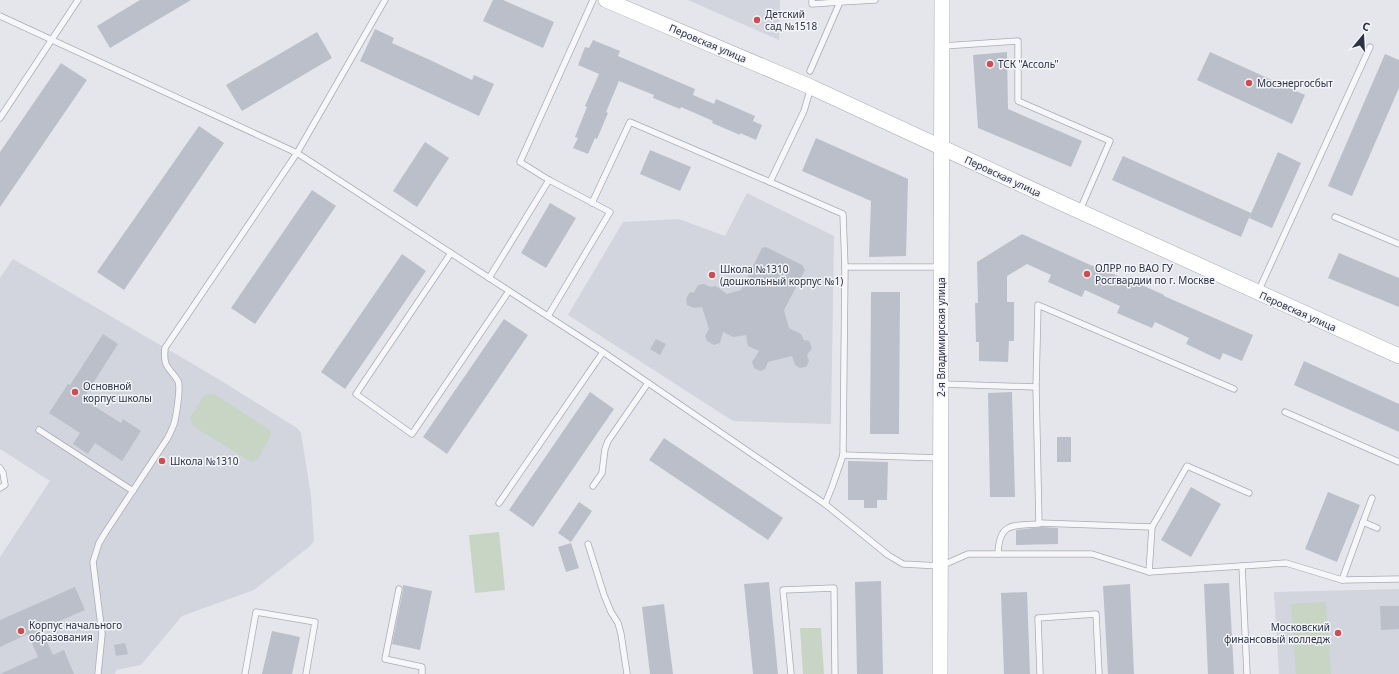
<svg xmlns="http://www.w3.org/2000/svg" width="1399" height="674" font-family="'Noto Sans',sans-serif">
<rect width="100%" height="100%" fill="#e4e6eb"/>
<!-- built -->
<g fill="#d2d5dd">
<polygon points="688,0 780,0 779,40"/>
<polygon points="747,193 834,236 831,424 733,421 568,315 623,222 679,219 725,236"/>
<polygon points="13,259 215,377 297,428 301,433 311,496 314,541 310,546 254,590 182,616 141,665 116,670 115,674 0,674 0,557 50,481 0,449 0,278"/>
<polygon points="1399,589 1399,674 1279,674 1274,592"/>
</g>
<!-- green -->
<g fill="#c8d5c5">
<polygon points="214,394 270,430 271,435 258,459 251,462 194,427 190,418 204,395"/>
<polygon points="499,532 505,590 475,593 469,535"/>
<polygon points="1326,602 1331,674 1296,674 1291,604"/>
<polygon points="800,628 821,628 824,674 803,674"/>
</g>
<!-- building -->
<g fill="#bbbfc9">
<polygon points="140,0 191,0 110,48 97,26"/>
<polygon points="493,0 503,0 554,22 543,48 483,21"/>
<polygon points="375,29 394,38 392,43 430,60 472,80 474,75 494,84 479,116 360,61"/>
<polygon points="317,32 332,58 242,111 226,85"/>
<polygon points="593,40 620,51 618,56 695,89 693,95 714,104 716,99 755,116 753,121 762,125 756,140 740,133 740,135 712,123 713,121 681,107 680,109 653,98 654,95 619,81 606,112 608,113 597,139 595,138 588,154 573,148 578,138 575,137 587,107 585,106 599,74 578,65 585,47 589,48"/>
<polygon points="1007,52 1008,109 1082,141 1071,167 978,128 973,55"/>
<polygon points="1210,52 1305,95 1292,124 1197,80"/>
<polygon points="1385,54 1399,60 1399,88 1352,196 1328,186"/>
<polygon points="61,63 87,80 0,207 0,152"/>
<polygon points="199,126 224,143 124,290 97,272"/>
<polygon points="816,138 908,179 906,256 869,257 871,201 802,171"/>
<polygon points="425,142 449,158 417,207 393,191"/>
<polygon points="650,150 691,167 680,191 640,174"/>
<polygon points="1278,152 1301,163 1272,228 1249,218"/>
<polygon points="1123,156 1251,213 1241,237 1112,180"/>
<polygon points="312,190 336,206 255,324 231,308"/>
<polygon points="550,203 576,218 546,268 521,253"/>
<polygon points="1022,234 1088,264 1133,282 1133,281 1164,295 1164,296 1253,335 1242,361 1223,353 1220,360 1186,344 1189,338 1155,322 1152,328 1117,313 1120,306 1085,290 1082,297 1048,282 1051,275 1027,264 1007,276 1007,302 1014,302 1014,341 1009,341 1008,362 979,361 979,342 976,342 975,303 978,303 977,262"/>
<polygon points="766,247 802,265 805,270 784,310 789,328 801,334 804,340 809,341 812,348 807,355 809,361 806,367 800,368 795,365 792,356 768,362 765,369 760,371 754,368 752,362 759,351 748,346 746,335 733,337 723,332 720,343 714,345 707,341 705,336 709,329 702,307 694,308 687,305 686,299 689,293 694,292 698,285 704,284 710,287 716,286 727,294 741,290 762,248"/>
<polygon points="1339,253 1399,278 1399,307 1328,278"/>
<polygon points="402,254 426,271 345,389 321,372"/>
<polygon points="871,292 900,292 899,434 870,434"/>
<polygon points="504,319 528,335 447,454 423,437"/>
<polygon points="103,334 118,344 83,399 121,423 123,419 141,431 122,461 95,443 88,454 73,444 80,433 49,413 68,384 70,385"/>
<polygon points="656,339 666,344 660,355 650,349"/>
<polygon points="1304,361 1399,404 1399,432 1294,385"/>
<polygon points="590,392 614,409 533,527 509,510"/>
<polygon points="1012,392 1015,497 990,497 988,393"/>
<rect x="1057" y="437" width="14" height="25"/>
<polygon points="664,438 783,518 768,540 649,460"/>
<polygon points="848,461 888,462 887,500 877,500 877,508 864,508 864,500 848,500"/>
<polygon points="1191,487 1221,504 1191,557 1161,540"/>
<polygon points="1328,492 1360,505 1337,562 1305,549"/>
<polygon points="579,502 592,511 571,542 558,533"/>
<polygon points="1042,527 1058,528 1058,544 1016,545 1016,530"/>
<polygon points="571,543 579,568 566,572 558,547"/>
<polygon points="881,581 883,674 857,674 855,582"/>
<polygon points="769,582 778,674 753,674 744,584"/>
<polygon points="1229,583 1234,674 1208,674 1204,584"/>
<polygon points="1130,584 1134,674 1108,674 1103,586"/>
<polygon points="403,585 432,591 420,650 392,644 403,590"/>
<polygon points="75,587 85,610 41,629 53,655 64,650 74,674 0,674 38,657 28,634 0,647 0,620"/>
<polygon points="1027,592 1030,674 1004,674 1001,593"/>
<polygon points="664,604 673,674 650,674 642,607"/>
<polygon points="1380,606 1399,606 1399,629 1381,630"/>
<polygon points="272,631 300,637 292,674 262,674"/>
<polygon points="125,643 128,654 116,656 114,645"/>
</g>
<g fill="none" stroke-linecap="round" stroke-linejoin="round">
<defs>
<g id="lane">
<polyline points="812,0 812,4 840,2"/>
<polyline points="0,16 297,153 603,352 825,504 888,555 903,564 941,566 968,554 1092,554 1149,572 1286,563 1342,580 1399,579"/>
<polyline points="943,46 1018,41 1018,101 1110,141 1080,210"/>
<polyline points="810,71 840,2 875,0"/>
<polyline points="0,118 78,0"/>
<polyline points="549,180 520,162 593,0"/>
<polyline points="770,182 843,214 845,267 940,267"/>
<polyline points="592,203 630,122 770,182 804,111 811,87"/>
<polyline points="1335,217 1399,244"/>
<polyline points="451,253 356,394 412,434 509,291"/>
<polyline points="489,278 549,180 610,212 548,316"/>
<polyline points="1258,292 1370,47"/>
<polyline points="941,384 1036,387 1038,305 1234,389"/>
<polyline points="1285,412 1399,462"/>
<polyline points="39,430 133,491"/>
<polyline points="843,455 941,458"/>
<polyline points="0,468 3,473 5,485 0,488"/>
<polyline points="593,486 602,473 605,449 608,441 648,383"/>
<polyline points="499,503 603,352"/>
<polyline points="825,504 832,487 843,455 845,267"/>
<polyline points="1363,522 1372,498"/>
<polyline points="1039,523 1152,527 1187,466 1249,493"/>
<polyline points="588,544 604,595 611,612 618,623 621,634 627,674"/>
<path d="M998 554C999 521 1014 526 1039 524L1036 387"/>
<polyline points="1242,566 1247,674"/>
<polyline points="1149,572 1152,527"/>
<polyline points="1342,580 1363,522 1377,528"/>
<polyline points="399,589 385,659 422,667 422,674"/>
<path d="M98 674 102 634 93 562 99 543 105 533 167 439C170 434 172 429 174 424 176 417 181 387 178 381 169 366 163 369 165 348L297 153 385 0"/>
<polyline points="245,674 256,612 315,622 306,674"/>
<polyline points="791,674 783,590 834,588 835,674"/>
<polyline points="1040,674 1038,618 1096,614 1099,674"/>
</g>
<g id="secondary">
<polyline points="606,0 811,87 1068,206 1399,356"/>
<polyline points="940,674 942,0"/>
</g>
</defs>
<!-- lane casing -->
<use href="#lane" stroke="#a9acb6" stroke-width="7"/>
<!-- secondary casing -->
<use href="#secondary" stroke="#a9acb6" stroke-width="16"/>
<!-- lane -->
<use href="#lane" stroke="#f7f7fa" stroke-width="5.5"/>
<!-- secondary -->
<use href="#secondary" stroke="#fff" stroke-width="15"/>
</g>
<!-- markers -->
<g fill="#cc4e53" stroke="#f4f5f9" stroke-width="1.5">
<circle cx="757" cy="20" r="4"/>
<circle cx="990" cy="64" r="4"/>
<circle cx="1249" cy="83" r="4"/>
<circle cx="1087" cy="274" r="4"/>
<circle cx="712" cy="275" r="4"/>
<circle cx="75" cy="392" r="4"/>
<circle cx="162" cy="461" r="4"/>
<circle cx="21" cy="631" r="4"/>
<circle cx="1338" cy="633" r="4"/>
</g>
<g text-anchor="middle" stroke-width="3" stroke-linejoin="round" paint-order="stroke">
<!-- poi labels -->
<g font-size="10" fill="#2c3244" stroke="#f4f5f9" text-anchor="start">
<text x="765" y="18">Детский<tspan x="765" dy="12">сад №1518</tspan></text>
<text x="998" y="68">ТСК "Ассоль"</text>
<text x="1257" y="87">Мосэнергосбыт</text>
<text x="1095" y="272">ОЛРР по ВАО ГУ<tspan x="1095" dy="12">Росгвардии по г. Москве</tspan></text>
<text x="720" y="273">Школа №1310<tspan x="720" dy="12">(дошкольный корпус №1)</tspan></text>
<text x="83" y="390">Основной<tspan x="83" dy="12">корпус школы</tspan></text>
<text x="170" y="465">Школа №1310</text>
<text x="29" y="629">Корпус начального<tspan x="29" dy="12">образования</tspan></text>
<text x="1330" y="631" text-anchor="end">Московский<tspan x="1330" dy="12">финансовый колледж</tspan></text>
</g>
<!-- street labels -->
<g font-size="10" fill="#2c3244" stroke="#f4f5f9">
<text transform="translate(708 43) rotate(23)" y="4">Перовская улица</text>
<text transform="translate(1003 176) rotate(25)" y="4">Перовская улица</text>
<text transform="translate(1298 311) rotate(24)" y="4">Перовская улица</text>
<text transform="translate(941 337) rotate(-90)" y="4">2-я Владимирская улица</text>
</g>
</g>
<!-- north arrow -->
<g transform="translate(1363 36) rotate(18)" stroke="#f4f5f9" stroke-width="3" paint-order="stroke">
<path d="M0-3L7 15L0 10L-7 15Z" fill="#2c3244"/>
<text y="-6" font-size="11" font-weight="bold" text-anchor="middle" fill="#2c3244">С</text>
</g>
</svg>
